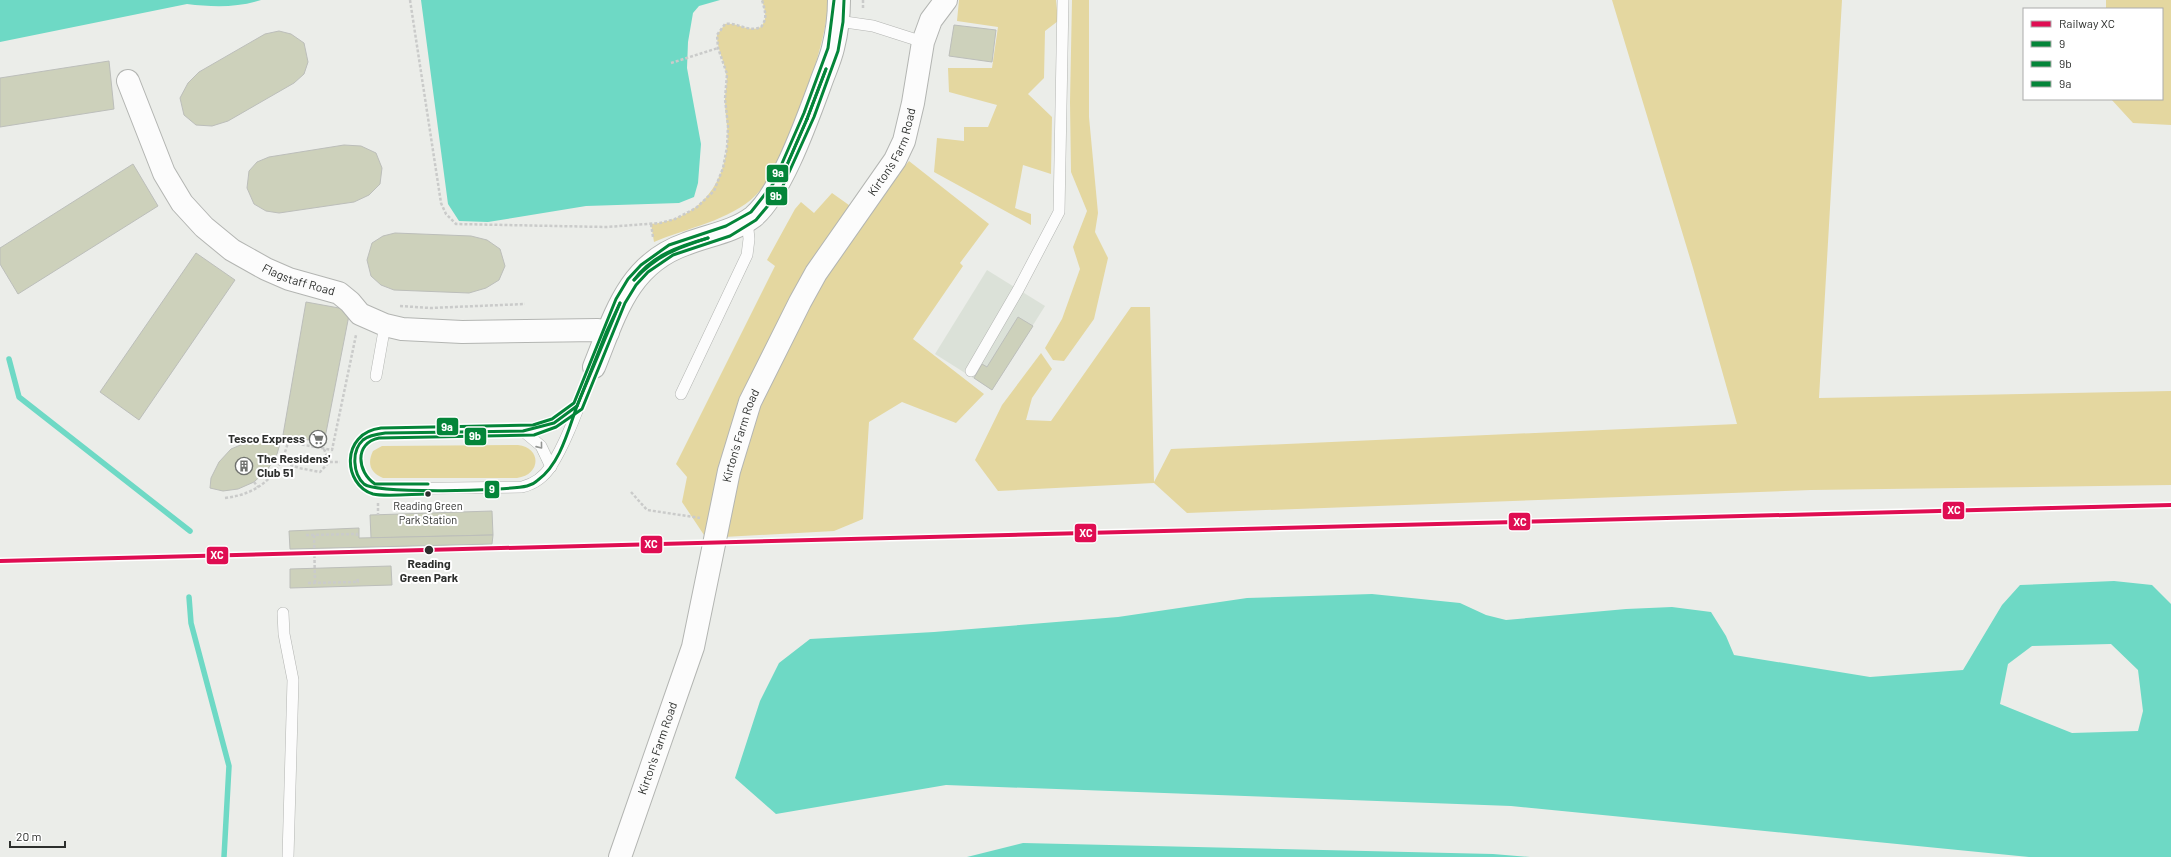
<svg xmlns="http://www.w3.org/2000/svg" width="2171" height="857" font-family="Barlow,sans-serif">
<rect width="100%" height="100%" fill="#ebede9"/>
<!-- built -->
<polygon fill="#dbe1d8" points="987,270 1045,306 992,390 935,354"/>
<!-- green -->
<g fill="#e4d7a0">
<path d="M762 0H829C825 41 812 76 798 114 787 143 777 172 756 195 730 221 686 228 654 242L651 224C695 220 723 189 727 146 729 130 725 116 725 100 725 91 728 82 726 73 724 60 717 49 717 35L725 24C738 22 748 33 761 27 768 18 765 11 762 0Z"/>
<polygon points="959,0 1056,0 1058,21 1045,31 1044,78 1028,94 1052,117 1051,174 1023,165 1015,208 1031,214 1031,225 934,172 937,138 964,141 964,127 988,127 997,105 949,92 948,68 992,68 998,27 957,21"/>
<polygon points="1072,0 1089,0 1089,117 1098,213 1095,232 1108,258 1094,319 1064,361 1053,360 1045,348 1062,319 1080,269 1073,247 1087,211 1071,172 1070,102"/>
<polygon points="1612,0 1842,0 1819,398 2171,391 2171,485 1811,490 1187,513 1154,483 998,491 975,460 1002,405 1041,353 1052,369 1032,398 1026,420 1051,421 1131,307 1150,307 1154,482 1171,449 1737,424 1693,268"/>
<polygon points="2106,0 2171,0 2171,125 2133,123 2111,99 2162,99 2162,9 2106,9"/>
<polygon points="909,161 989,224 960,263 963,266 913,339 984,394 956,423 902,402 869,422 863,519 834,531 706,538 682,502 687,477 676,464 775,266 767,260 795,209 801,202 814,213 832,193 863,215"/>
<path d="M518 445C542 448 541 475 517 478H383C370 473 367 463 373 451L382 446Z"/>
</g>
<!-- water -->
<g fill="#6ed9c5" fill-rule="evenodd">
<path d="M0 0H261C237 8 212 7 187 4L0 42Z"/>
<polygon points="421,0 720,0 699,6 693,13 688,42 687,68 701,144 698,183 694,197 679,203 586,206 488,222 459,221 448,204"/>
<path d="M2114 581 2152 585 2171 604V857H2029L1511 806 946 785 776 814 735 778 760 701 779 663 810 639 934 632 1118 617 1247 598 1372 594 1460 603 1486 615 1506 620 1626 609 1672 607 1711 612 1726 636 1734 655 1870 677 1963 670 2002 605 2020 585ZM2111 644 2138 670 2143 711 2138 731 2072 733 2000 704 2008 664 2032 646Z"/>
<polygon points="1023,843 1493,854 1530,857 967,857"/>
</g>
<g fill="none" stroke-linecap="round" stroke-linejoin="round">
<!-- stream -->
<g stroke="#6ed9c5" stroke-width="5.5">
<polyline points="9,359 19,397 190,531"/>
<polyline points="189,597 191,623 229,766 224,857"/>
</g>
</g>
<!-- building -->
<g fill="#cdd1bb" stroke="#bcbeba">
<polygon points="954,25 996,30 992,62 949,56"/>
<polygon points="279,31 291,34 304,43 308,62 304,74 294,83 228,121 212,126 196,125 184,115 180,98 188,83 199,72 265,34"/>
<polygon points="109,61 114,109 0,127 0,78"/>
<polygon points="344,145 361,146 376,153 382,168 380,184 369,195 354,202 279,213 266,211 254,204 247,188 249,171 257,162 269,157"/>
<polygon points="133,164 158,206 18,294 0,264 0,248"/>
<polygon points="395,233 471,236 487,240 500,249 505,266 499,280 486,288 469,293 394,290 381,285 371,276 367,260 372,243 383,236"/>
<polygon points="196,253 235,280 139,420 100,392"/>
<polygon points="306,302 350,310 324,443 283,435"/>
<polygon points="1018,317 1033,326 992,390 974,378 982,364 987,367"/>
<polygon points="267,438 281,440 277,454 268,469 254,482 238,489 223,491 210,488 211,478 219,462 231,449 250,441"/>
<polygon points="492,511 493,535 371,538 370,515"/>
<polygon points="359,528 359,538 493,535 492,544 290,549 289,531"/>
<polygon points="391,566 392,585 290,588 290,569"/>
</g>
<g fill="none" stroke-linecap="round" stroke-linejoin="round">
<defs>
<g id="lane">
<polyline points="838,21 873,26 923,42"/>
<polyline points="971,371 1018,290 1059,212 1063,0"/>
<polyline points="376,376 385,325"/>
<polyline points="681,394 747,255 749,239 747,220"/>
<path d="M578 406 554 423 523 431 376 434C349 443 348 477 374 489L522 487C534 484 544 477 551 466 568 440 582 397 594 367"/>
<polyline points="523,431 541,446 551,467"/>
<polyline points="283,613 284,634 293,680 288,857"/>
</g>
<g id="street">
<path id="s1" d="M128 81 164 173 182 203 204 227 232 250 266 269 289 279 339 293 350 302 360 314 385 325 402 329 462 332 598 330 608 332"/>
<path d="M594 367C615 315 628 264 686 244 709 235 733 232 753 217 781 194 807 120 820 85 824 73 830 61 833 48 837 32 839 16 839 0"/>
</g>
<g id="secondary">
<path id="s2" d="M620 857 693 647 729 471 750 402 800 302 816 273 895 160 904 141 913 103 923 42 931 20 946 0"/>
</g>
</defs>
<!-- lane casing -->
<use href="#lane" stroke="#b3b5b2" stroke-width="12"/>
<!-- street casing -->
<use href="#street" stroke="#b3b5b2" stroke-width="24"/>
<!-- secondary casing -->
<use href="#secondary" stroke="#b3b5b2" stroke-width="24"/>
<!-- path -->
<g stroke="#cacbca" stroke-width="2.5" stroke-dasharray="3 2" stroke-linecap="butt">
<path d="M410 0 441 203 446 214 456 224 606 227 660 223 675 219 696 208 714 191 723 168 727 147 728 126 725 99 727 74 718 48 717 35 725 24C738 22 748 33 761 27 768 18 765 11 762 0"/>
<polyline points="863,0 863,9"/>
<polyline points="671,63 718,48"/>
<polyline points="651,224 653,237"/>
<polyline points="400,306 430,308 525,304"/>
<polyline points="289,436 288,442 332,450 356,335"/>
<polyline points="324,449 329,462"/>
<polyline points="281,461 299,468 320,472 329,462 340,462"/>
<polyline points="254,482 258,487"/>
<polyline points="631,492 647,510 700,518"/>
<path d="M225 498C259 494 280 475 288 442"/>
<polyline points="378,503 378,515"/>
<polyline points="306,535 357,534 357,538"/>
<polyline points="314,535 315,583"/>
<polyline points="308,583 358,582 357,577"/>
</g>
<!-- lane -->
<use href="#lane" stroke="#fcfcfc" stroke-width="11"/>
<!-- street -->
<use href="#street" stroke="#fcfcfc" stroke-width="22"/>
<!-- secondary -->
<use href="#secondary" stroke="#fcfcfc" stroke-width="22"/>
<defs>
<g id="bus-1">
<polyline points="807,119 826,69"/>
<polyline points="807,119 826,69"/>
<polyline points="780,181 807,119"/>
<polyline points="780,181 807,119"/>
<path d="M634 280C652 255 680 246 708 238"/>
<path d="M634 280C657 255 677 248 708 238"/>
<path d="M577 406C568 431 560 464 538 480 535 483 531 485 527 486 507 491 376 494 364 484 353 474 351 451 363 440 369 435 378 434 386 433L523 431 554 423Z"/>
<polyline points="577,406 606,333 620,303"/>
<polyline points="577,406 620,303"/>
</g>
<path id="bus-2" d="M428 484H375C357 472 354 443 379 438L534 435 556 427 582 409 625 303 636 285 648 272 673 255 730 236 756 220 781 190 814 117 838 51 843 22 844 0"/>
<path id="bus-3" d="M428 494C414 494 384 497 373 494 343 485 340 433 381 428L533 425 552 419 574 403 616 299 628 279 641 265 669 245 726 226 751 212 773 184 804 113 828 48 834 0"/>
</defs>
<!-- bus-1 casing -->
<use href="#bus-1" stroke="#fff" stroke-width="6"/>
<!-- bus-2 casing -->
<use href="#bus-2" stroke="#fff" stroke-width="6"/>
<!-- bus-3 casing -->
<use href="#bus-3" stroke="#fff" stroke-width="6"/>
<!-- bus-1 -->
<use href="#bus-1" stroke="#048539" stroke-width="3"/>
<!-- bus-2 -->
<use href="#bus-2" stroke="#048539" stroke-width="3"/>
<!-- bus-3 -->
<use href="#bus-3" stroke="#048539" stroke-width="3"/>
<defs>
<polyline id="rail-1" points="0,561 2171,505"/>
</defs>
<!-- rail-1 casing -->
<use href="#rail-1" stroke="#fff" stroke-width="7"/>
<!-- rail-1 -->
<use href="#rail-1" stroke="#df0d52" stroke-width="4"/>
</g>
<!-- one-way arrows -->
<defs><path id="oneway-chevron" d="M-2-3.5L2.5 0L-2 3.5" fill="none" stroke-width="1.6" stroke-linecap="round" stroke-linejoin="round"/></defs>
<use stroke="#949694" href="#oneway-chevron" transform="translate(540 446) rotate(51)"/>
<!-- icons -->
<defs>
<symbol id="supermarket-ring" viewBox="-11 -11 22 22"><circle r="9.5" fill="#fff" stroke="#70726f" stroke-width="1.5"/><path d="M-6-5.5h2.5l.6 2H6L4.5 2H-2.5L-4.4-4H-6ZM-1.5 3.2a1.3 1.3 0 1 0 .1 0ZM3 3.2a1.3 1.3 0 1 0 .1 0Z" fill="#70726f"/></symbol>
<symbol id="building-ring" viewBox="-11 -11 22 22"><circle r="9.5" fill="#fff" stroke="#70726f" stroke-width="1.5"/><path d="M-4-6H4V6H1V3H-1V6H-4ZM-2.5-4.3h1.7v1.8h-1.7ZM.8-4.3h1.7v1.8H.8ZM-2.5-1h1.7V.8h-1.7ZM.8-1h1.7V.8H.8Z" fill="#70726f"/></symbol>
</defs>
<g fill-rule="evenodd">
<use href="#supermarket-ring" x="308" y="429" width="20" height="20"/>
<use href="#building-ring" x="234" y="456" width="20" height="20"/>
</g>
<!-- markers -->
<g fill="#2d2f2d" stroke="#fff" stroke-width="1.5">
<circle cx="428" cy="494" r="3.5"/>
<circle cx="429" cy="550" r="5"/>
</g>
<g text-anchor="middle" stroke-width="4" stroke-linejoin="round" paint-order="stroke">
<!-- bus labels -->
<g font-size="11" fill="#2d2f2d" stroke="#fff">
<text x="428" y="510">Reading Green<tspan x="428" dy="14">Park Station</tspan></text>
</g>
<!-- street labels -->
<g font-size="12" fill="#2d2f2d" stroke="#fff">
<text dy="4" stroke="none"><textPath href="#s2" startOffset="763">Kirton's Farm Road</textPath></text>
<text dy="4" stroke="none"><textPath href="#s1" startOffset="276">Flagstaff Road</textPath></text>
<text dy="4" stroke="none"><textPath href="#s2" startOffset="439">Kirton's Farm Road</textPath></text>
<text dy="4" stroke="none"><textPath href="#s2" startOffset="115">Kirton's Farm Road</textPath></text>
</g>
<!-- poi labels -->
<g font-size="12" font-weight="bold" fill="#2d2f2d" stroke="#fff" text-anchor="end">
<text x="305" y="443">Tesco Express</text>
<text x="257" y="463" text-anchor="start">The Residens'<tspan x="257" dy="14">Club 51</tspan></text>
</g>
<!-- stop labels -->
<g font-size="12" font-weight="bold" fill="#2d2f2d" stroke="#fff">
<text x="429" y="568">Reading<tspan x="429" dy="14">Green Park</tspan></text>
</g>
</g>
<g stroke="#fff" stroke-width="1.5">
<rect x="766" y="164" width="23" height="19" rx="4" fill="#048539"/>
<rect x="765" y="186" width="23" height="20" rx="4" fill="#048539"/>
<rect x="436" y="417" width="23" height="19" rx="4" fill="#048539"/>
<rect x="464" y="427" width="23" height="19" rx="4" fill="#048539"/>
<rect x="484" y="480" width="16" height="19" rx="4" fill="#048539"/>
<rect x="1942" y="501" width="23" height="19" rx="4" fill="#df0d52"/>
<rect x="1508" y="512" width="23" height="19" rx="4" fill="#df0d52"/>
<rect x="1074" y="523" width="23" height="20" rx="4" fill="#df0d52"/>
<rect x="640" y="535" width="23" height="19" rx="4" fill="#df0d52"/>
<rect x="206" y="546" width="23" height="19" rx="4" fill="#df0d52"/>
</g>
<g font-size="11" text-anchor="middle" font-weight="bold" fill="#fff">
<text x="778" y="177">9a</text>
<text x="776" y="200">9b</text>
<text x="447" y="431">9a</text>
<text x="475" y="440">9b</text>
<text x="492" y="493">9</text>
<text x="1954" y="514">XC</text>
<text x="1520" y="526">XC</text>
<text x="1086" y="537">XC</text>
<text x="651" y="548">XC</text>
<text x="217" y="559">XC</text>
</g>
<!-- legend -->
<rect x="2023" y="8" width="140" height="92" fill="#ffffff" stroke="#abacab"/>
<rect x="2031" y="21" width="20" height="6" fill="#df0d52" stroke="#abacab"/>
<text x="2059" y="28" font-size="12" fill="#2d2f2d">Railway XC</text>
<rect x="2031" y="41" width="20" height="6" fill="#048539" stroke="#abacab"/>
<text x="2059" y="48" font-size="12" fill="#2d2f2d">9</text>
<rect x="2031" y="61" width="20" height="6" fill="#048539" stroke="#abacab"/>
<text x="2059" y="68" font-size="12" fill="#2d2f2d">9b</text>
<rect x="2031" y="81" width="20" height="6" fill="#048539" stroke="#abacab"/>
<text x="2059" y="88" font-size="12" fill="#2d2f2d">9a</text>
<!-- scale -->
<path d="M10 841v6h55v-6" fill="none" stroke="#2d2f2d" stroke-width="2"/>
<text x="16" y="841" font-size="12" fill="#2d2f2d" stroke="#ffffff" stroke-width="3" paint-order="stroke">20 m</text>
</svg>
